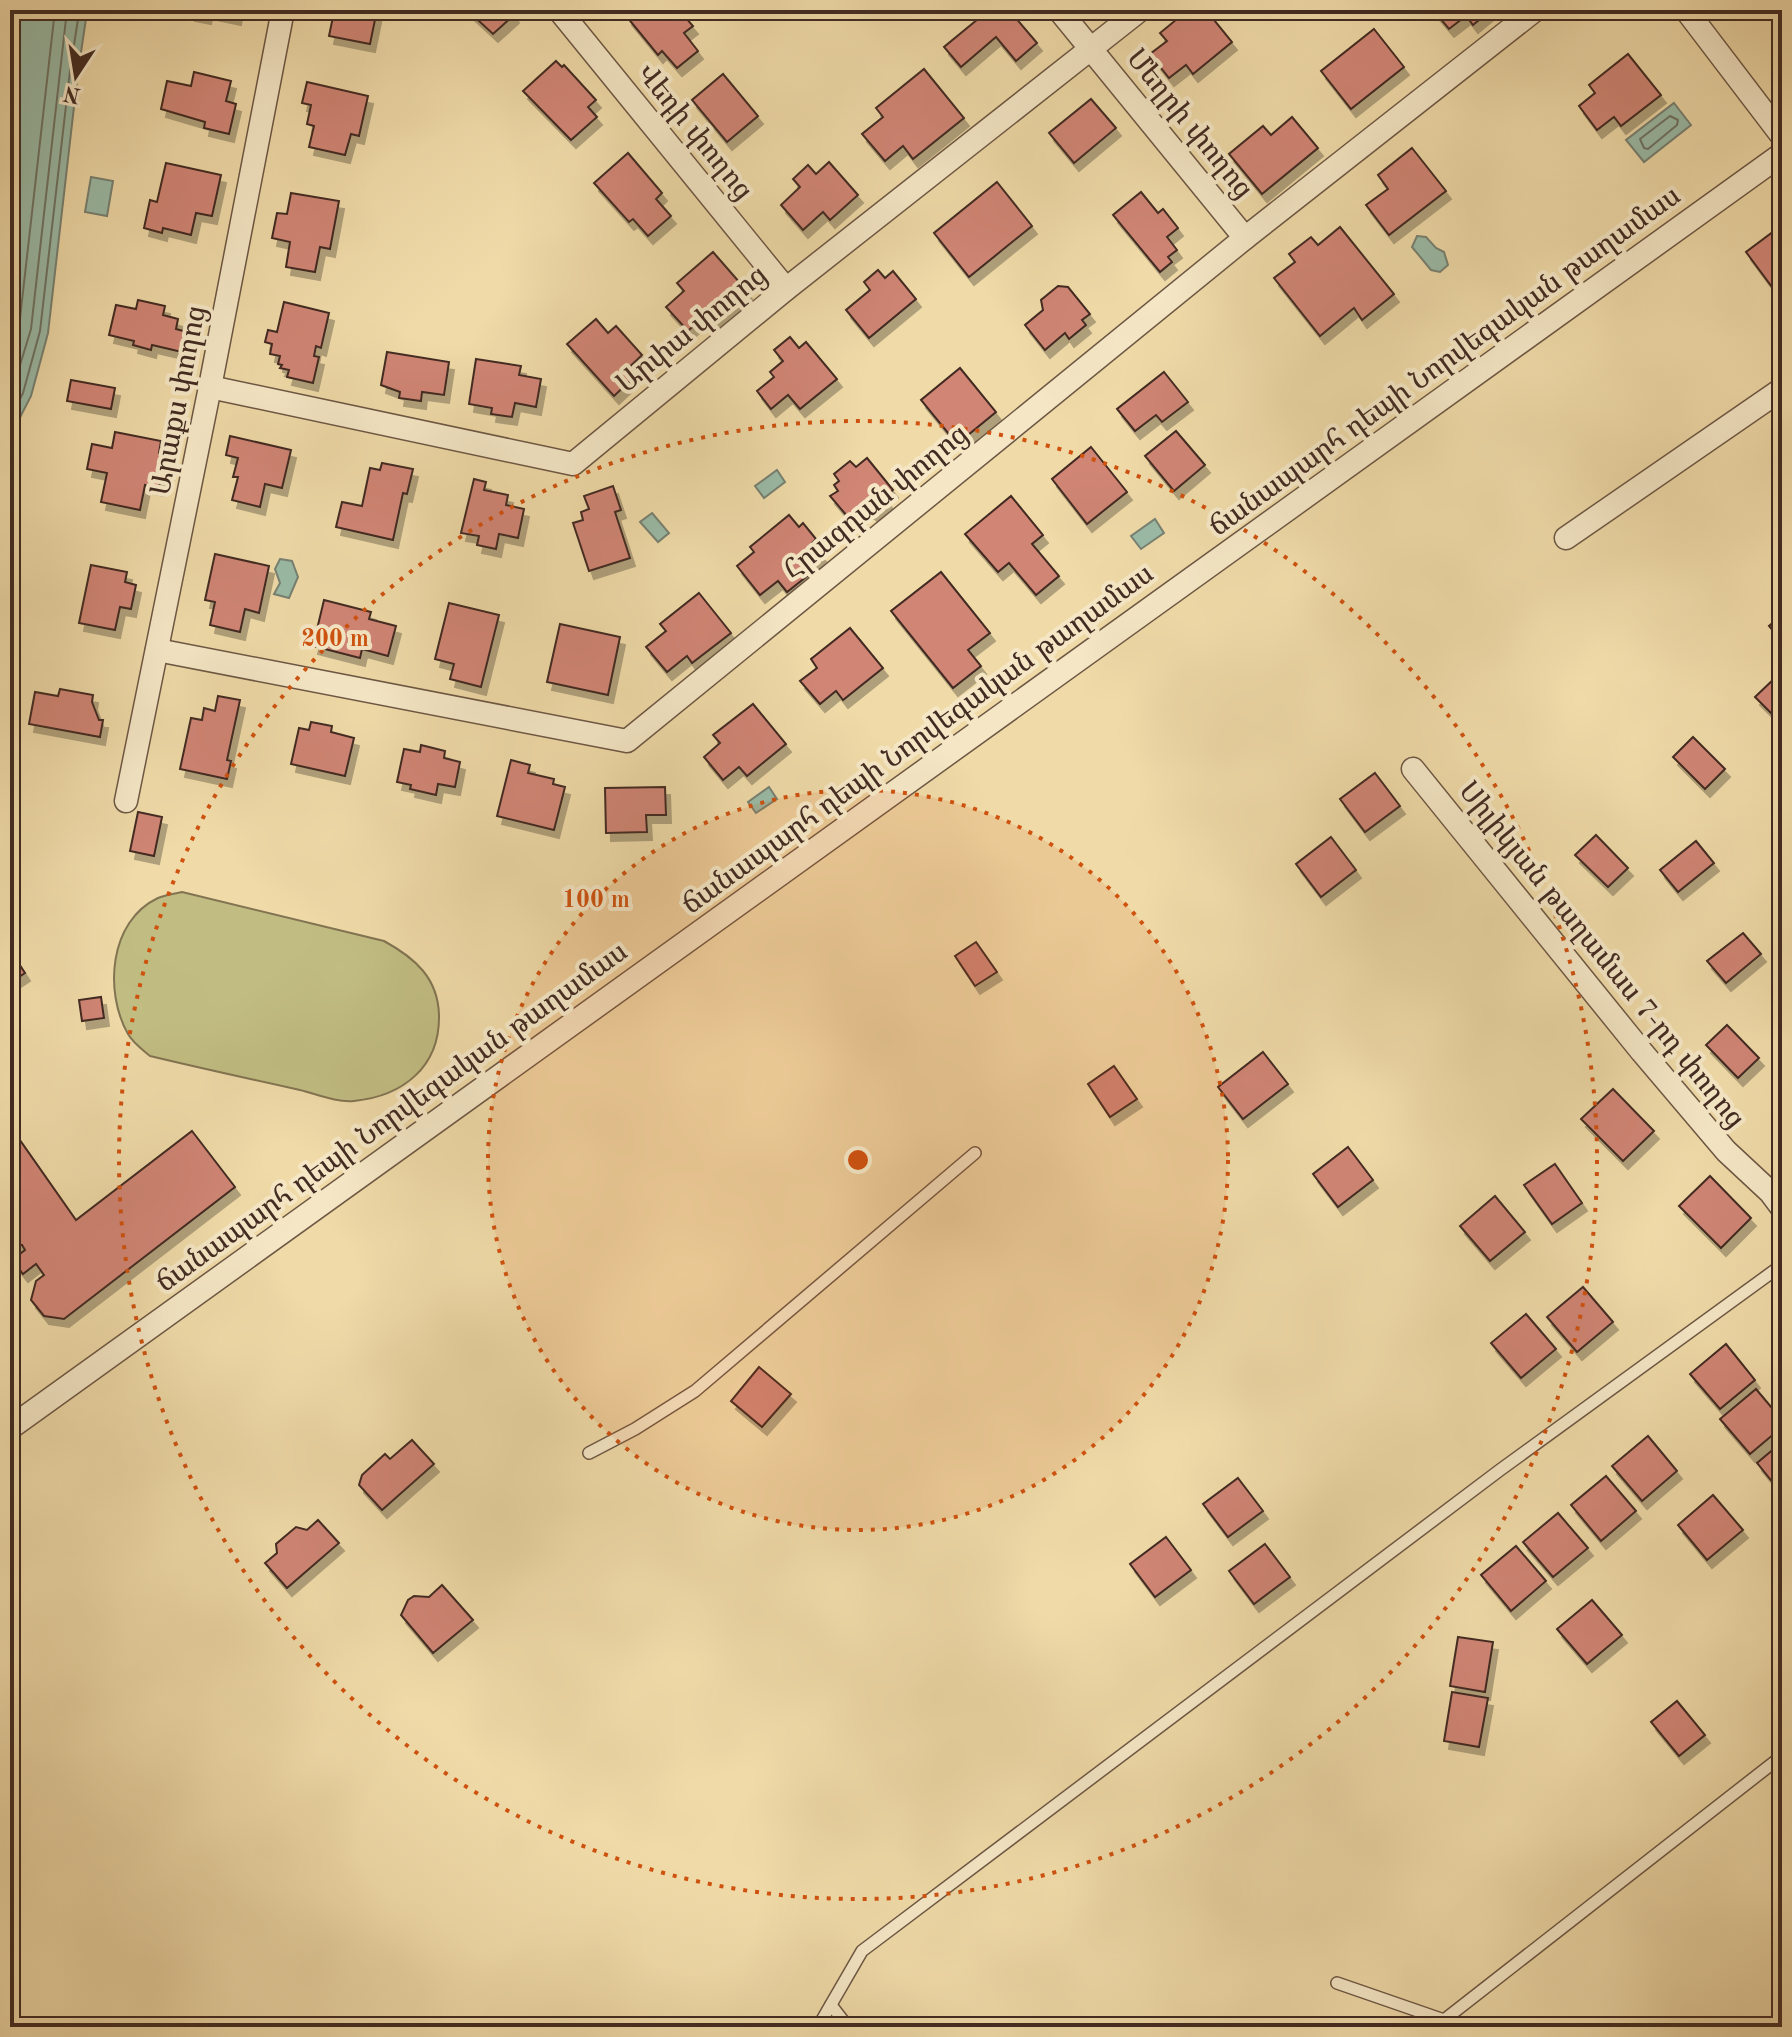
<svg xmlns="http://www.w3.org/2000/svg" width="1792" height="2037" font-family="'Old Standard TT','Noto Serif Armenian',serif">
<defs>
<filter id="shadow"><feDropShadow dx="5" dy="8" stdDeviation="0" flood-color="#0004"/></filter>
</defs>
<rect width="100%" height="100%" fill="#efdaa8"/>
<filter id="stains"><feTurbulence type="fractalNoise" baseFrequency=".0025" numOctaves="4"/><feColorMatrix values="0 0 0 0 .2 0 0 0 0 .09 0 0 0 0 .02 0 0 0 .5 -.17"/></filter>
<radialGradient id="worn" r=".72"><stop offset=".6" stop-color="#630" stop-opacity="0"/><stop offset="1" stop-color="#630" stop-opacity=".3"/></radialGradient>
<!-- green -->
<path fill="#c1bd82" stroke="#827452" stroke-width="2" d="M182 892 384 941C415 958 438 978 439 1015 440 1067 403 1096 354 1101 338 1103 316 1094 300 1090 250 1079 200 1068 150 1056 143 1050 133 1043 128 1034 104 992 109 921 158 898 165 895 174 894 182 892Z"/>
<!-- water -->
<g fill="#9abba7" stroke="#778172" stroke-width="2">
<polygon points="10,10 85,10 86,19 78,72 48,333 31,396 10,437"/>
<polygon points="1674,103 1691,125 1644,162 1626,140"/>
<polygon points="91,177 113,181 107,216 85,212"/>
<polygon points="1417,236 1426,237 1436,248 1444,252 1448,265 1440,272 1431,270 1412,247"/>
<polygon points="777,470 785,482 764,498 755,486"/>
<polygon points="652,513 669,533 658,542 640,522"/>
<polygon points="1155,519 1164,533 1141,549 1131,536"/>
<polygon points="280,559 292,561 298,577 289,598 274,594 280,583 275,569"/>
<polygon points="769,787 777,799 756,813 748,802"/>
</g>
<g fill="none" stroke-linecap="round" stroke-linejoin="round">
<!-- shore -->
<g stroke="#6e7364" stroke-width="2">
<polygon points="1670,116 1678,120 1677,125 1648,149 1644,148 1640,139"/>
<polyline points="10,359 19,327 55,10"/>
<polyline points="10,398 31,329 67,10"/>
<polyline points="10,419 23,393 40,331 70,71 78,19 77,10"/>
</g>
</g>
<!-- building -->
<g fill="#d08574" stroke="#422b22" stroke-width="2" filter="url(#shadow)">
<polygon points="190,10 237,10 236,17 207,11 206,16 190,13"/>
<polygon points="328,10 377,10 370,44 329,36 334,12"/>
<polygon points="467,10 510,10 514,15 493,34"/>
<polygon points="635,10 679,10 693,26 684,33 698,51 677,68 662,51 658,55 627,17"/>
<polygon points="989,10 1009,10 1037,43 1016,61 996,37 961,67 944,47"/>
<polygon points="1188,10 1206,10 1232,42 1193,74 1186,65 1169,78 1150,54 1167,41 1160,33"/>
<polygon points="1433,10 1491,10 1473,25 1466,16 1449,29"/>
<polygon points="1765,10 1782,10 1782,19 1778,23"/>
<polygon points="1374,29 1404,67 1351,109 1321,71"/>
<polygon points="1628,54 1661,95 1621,126 1614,117 1597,130 1579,106 1595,93 1589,85"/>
<polygon points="556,61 562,67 564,65 596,100 588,107 597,117 571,140 523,91"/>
<polygon points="924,69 964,118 913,159 903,146 885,161 862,134 883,117 876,108"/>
<polygon points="194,72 231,81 226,101 236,104 229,134 204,128 205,122 161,109 167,81 191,86"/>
<polygon points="723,74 758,116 727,142 692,100"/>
<polygon points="307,82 368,96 359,136 351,134 345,155 309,147 314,126 307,124 311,105 302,103"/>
<polygon points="1091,99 1116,128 1074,163 1049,133"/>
<polygon points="1292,117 1318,148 1262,194 1229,154 1263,126 1271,135"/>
<polygon points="1412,148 1446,191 1389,235 1366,205 1388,189 1378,175"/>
<polygon points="628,153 662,193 656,199 671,216 648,236 633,219 629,222 594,183"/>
<polygon points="829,162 858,195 830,220 823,212 803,230 781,205 800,187 793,179 808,165 816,174"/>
<polygon points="166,163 221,175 212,216 196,213 191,235 163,228 162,233 144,228 150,200 157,202"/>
<polygon points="997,182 1032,226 969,277 934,233"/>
<polygon points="1141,192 1158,213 1163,209 1178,228 1167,237 1177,250 1168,257 1172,262 1160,272 1113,215"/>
<polygon points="291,193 339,201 330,249 320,247 315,272 286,267 290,242 272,238 277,213 287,214"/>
<polygon points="1782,225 1782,279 1772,287 1746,252"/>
<polygon points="1340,227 1394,294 1362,320 1354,308 1320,336 1274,278 1295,262 1289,254 1311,237 1318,245"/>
<polygon points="713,252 747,291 714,324 705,315 688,331 666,307 684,291 677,283"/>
<polygon points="878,270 885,278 893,271 916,299 869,338 846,310 870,290 864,282"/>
<polygon points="1058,286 1068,287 1090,314 1082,320 1086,325 1069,339 1065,333 1045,350 1025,325 1043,310 1041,300"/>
<polygon points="138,300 165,306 163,315 178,319 176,329 187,332 182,352 152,345 151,350 133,345 134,341 109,335 116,305 136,309"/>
<polygon points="284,302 329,313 321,348 316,346 314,356 319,357 313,383 287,377 289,370 280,368 282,365 278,364 280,356 270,354 272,344 265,342 268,330 277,332"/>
<polygon points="596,319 608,333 616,326 642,355 624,372 631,380 614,396 567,344"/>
<polygon points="790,337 799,348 806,342 837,379 800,409 788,395 771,409 757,391 774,377 770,372 783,361 774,350"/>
<polygon points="387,352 449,362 444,395 422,392 421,401 399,398 400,392 381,385"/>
<polygon points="476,359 521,366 519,375 541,379 536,407 515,403 512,417 491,414 492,408 469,404"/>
<polygon points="960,368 996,412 957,444 921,400"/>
<polygon points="1164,372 1188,402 1162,422 1156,415 1135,431 1117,409"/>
<polygon points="71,380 115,388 111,409 67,401"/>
<polygon points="1176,431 1205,465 1174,491 1145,456"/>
<polygon points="115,432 161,441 159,453 172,456 169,472 162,471 159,488 145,485 140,510 101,502 107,473 87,469 92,444 112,448"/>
<polygon points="230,436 291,450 282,488 265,484 260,507 232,500 238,477 233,477 238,458 226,455"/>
<polygon points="1091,447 1127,492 1087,524 1052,479"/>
<polygon points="867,458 893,490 885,497 888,502 873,514 869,510 853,523 830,496 838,491 834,485 839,481 834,474 850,461 856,467"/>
<polygon points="382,463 413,469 407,494 403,493 393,540 336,527 342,502 362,506 370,468 380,470"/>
<polygon points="474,479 486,482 484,490 508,495 506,505 524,509 518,538 499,534 496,549 477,545 479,536 461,533"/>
<polygon points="613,486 621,510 615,512 630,558 589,571 573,523 583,520 581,512 589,509 584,496"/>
<polygon points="1011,496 1043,535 1032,544 1059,576 1036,595 1009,563 998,572 965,534"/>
<polygon points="789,515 799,527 803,523 816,539 812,543 821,554 806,567 811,573 787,592 778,581 760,595 737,566 754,552 750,547"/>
<polygon points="215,554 269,566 259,613 245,609 240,632 210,625 215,602 205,600"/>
<polygon points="91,565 127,572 125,582 136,585 131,609 120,607 115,630 79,623"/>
<polygon points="941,572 990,633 968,650 981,666 953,688 891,611"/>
<polygon points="699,593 731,633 692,663 687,656 667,672 646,647 666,631 660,624"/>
<polygon points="324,600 371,612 369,619 396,626 388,656 362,649 360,658 313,646"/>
<polygon points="449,603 499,615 481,687 450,679 454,664 435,659"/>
<polygon points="1782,615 1782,642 1769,626"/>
<polygon points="560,624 620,637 608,695 547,682"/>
<polygon points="850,628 883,668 843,700 836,691 820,704 800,681 817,668 811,659"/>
<polygon points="1776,677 1782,683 1782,724 1755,697"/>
<polygon points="60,689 93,695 92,702 99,720 103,720 100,737 29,724 35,692 58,696"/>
<polygon points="218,696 240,700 227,760 231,761 227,779 180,769 191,718 202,720 204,708 215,711"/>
<polygon points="753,704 786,744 747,776 739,767 723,780 704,757 720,743 713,735"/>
<polygon points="311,722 332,726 331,732 354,738 345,776 291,764 299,728 309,730"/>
<polygon points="1693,737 1725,769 1705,789 1673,757"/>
<polygon points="421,745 445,751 444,758 460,762 455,787 438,784 436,795 410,789 411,785 397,782 404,749 420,752"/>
<polygon points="511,760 530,765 528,773 554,779 553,784 565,787 554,830 497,816"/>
<polygon points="1375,773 1400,806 1365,832 1340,799"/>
<polygon points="665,787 666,815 646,815 647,832 606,833 605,788"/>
<polygon points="138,812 162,817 154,856 130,851"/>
<polygon points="1596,835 1628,868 1608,887 1575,855"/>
<polygon points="1331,837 1356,870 1321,897 1296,864"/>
<polygon points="1696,841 1714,863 1678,892 1660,870"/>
<polygon points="1743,933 1761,954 1726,983 1707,961"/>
<polygon points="976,942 997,972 975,986 955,956"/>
<polygon points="10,950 25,973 10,983"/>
<polygon points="101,997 104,1018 82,1021 79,1000"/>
<polygon points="1727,1025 1759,1058 1738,1078 1706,1045"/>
<polygon points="1263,1052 1288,1084 1243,1119 1218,1087"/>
<polygon points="1114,1066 1137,1099 1110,1117 1088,1084"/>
<polygon points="1613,1089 1654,1131 1623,1161 1581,1119"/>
<polygon points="192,1131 235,1187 64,1319 44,1316 31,1300 36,1281 44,1275 36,1264 23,1274 12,1260 25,1250 22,1245 10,1244 10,1141 17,1136 76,1220"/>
<polygon points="1348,1147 1373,1180 1338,1207 1313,1174"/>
<polygon points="1555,1164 1582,1203 1552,1224 1524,1185"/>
<polygon points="1710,1176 1751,1218 1721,1248 1679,1206"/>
<polygon points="1495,1196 1525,1232 1490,1261 1460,1226"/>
<polygon points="1583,1287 1613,1322 1577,1352 1547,1317"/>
<polygon points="1526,1314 1556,1349 1521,1378 1491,1343"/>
<polygon points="1726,1344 1755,1380 1720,1409 1690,1374"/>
<polygon points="759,1367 791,1394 762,1427 731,1401"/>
<polygon points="1756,1389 1782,1420 1782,1427 1750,1454 1720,1419"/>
<polygon points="1648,1436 1677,1471 1642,1501 1612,1466"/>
<polygon points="412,1440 434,1464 382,1510 359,1485 362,1475 385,1454 390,1459"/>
<polygon points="1782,1442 1782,1494 1757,1463"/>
<polygon points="1606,1476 1636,1511 1601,1541 1571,1505"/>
<polygon points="1238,1478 1263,1511 1228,1537 1203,1504"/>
<polygon points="1713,1495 1743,1530 1707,1560 1678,1525"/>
<polygon points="1558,1513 1588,1548 1553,1577 1523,1542"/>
<polygon points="318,1520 339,1543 287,1588 265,1563 277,1553 276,1544 296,1527 307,1530"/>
<polygon points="1166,1537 1191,1570 1155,1597 1130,1564"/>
<polygon points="1265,1544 1290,1577 1254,1604 1229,1571"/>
<polygon points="1516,1546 1546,1581 1511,1611 1481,1575"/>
<polygon points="442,1585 473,1620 433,1653 401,1615 408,1600 414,1596 429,1597"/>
<polygon points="1592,1600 1622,1635 1587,1664 1557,1629"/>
<polygon points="1458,1637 1493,1642 1485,1692 1450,1686"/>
<polygon points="1452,1692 1488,1698 1479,1747 1444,1741"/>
<polygon points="1677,1701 1705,1735 1679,1756 1651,1722"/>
</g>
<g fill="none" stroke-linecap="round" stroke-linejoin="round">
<defs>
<g id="service">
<polyline points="589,1453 635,1429 695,1391 975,1153"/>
<polyline points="1337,1983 1444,2020 1782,1756"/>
<polyline points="831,2005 848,2027"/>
<polyline points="818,2027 862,1951 1500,1470 1782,1265"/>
</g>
<g id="minor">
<polyline points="559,10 786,289"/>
<polyline points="1059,10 1245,238"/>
<polyline points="1686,10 1782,136"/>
<polyline points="210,387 573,464 786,289 1140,10"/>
<polyline points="1566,538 1782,389"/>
<polyline points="157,650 627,741 1245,238 1535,10"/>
<polyline points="1413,769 1642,1052 1726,1151 1770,1192 1782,1208"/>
<polyline points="126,801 210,387 283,10"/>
<polyline points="10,1428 1782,154"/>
</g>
</defs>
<!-- service casing -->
<use href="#service" stroke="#6d5744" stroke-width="14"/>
<!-- minor casing -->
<use href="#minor" stroke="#6d5744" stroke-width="25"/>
<!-- service -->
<use href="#service" stroke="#f5e7c6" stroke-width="11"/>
<!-- minor -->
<use href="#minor" stroke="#f5e7c6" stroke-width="22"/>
</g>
<!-- distance rings -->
<circle cx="858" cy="1160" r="370" fill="#cf520f" fill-opacity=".12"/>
<g fill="none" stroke="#cf520f" stroke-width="4" stroke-dasharray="4 8">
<circle cx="858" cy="1160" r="370"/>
<circle cx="858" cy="1160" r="739"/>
</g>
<g text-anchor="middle" stroke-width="8" stroke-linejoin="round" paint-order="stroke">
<!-- street labels -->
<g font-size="28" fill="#422b22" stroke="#f5e7c6">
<text transform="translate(1191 123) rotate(51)" y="10">Մեղրի փողոց</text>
<text transform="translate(696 131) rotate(51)" y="10">Վեդի փողոց</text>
<text transform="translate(691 328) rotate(-39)" y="10">Արփա փողոց</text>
<text transform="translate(1444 360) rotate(-36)" y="10">ճանապարհ դեպի Նորվեգական թաղամաս</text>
<text transform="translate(177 400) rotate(-79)" y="10">Արաքս փողոց</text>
<text transform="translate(875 501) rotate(-39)" y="10">Հրազդան փողոց</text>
<text transform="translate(917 738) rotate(-36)" y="10">ճանապարհ դեպի Նորվեգական թաղամաս</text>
<text transform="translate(1603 954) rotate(51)" y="10">Սիլիկյան թաղամաս 7-րդ փողոց</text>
<text transform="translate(391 1116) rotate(-36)" y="10">ճանապարհ դեպի Նորվեգական թաղամաս</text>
</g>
</g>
<circle cx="858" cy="1160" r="12" fill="#cf520f" stroke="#f5e7c6" stroke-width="4"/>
<g font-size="24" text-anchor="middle" font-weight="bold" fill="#cf520f" stroke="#f5e7c6" stroke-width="8" stroke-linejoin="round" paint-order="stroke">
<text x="335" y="646">200 m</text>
<text x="596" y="907">100 m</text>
</g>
<!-- margin -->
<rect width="1792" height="2037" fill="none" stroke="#efdaa8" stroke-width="40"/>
<rect x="12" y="12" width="1768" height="2013" fill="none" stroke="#422b22" stroke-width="4"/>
<rect x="20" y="20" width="1752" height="1997" fill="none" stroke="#422b22" stroke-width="2"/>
<!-- north arrow -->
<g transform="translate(76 76) rotate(192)" stroke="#f5e7c6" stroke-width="6" paint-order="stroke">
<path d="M0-6L14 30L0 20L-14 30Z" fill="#422b22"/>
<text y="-12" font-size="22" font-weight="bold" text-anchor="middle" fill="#422b22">N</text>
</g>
<rect width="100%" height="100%" filter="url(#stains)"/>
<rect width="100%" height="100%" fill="url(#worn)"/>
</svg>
